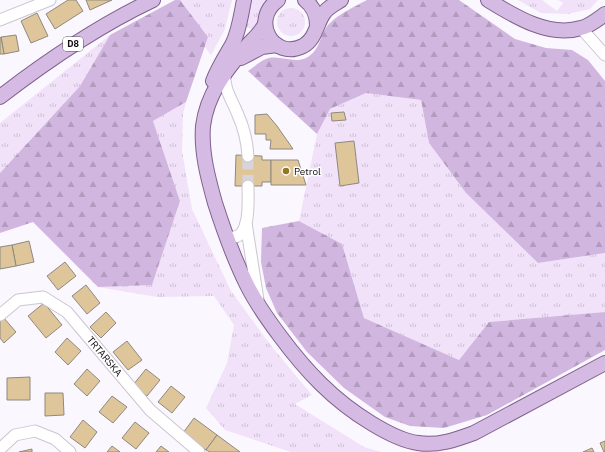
<svg xmlns="http://www.w3.org/2000/svg" width="605" height="452" font-family="'IBM Plex Sans',sans-serif">
<defs>
<pattern id="grass-tufts" width="24" height="20" patternUnits="userSpaceOnUse"><rect width="24" height="20" fill="#f1e2fa"/><path d="M3 7l-1-3M5 7V3M7 7l1-3M15 17l-1-3M17 17v-4M19 17l1-3" fill="none" stroke="#cec1d5"/></pattern>
<pattern id="forest-firs" width="22" height="20" patternUnits="userSpaceOnUse"><rect width="22" height="20" fill="#d1b6e0"/><path d="M5 1l3.5 6h-7zM16 11l3.5 6h-7z" fill="#b29bbf"/></pattern>
</defs>
<rect width="100%" height="100%" fill="#fbf7fe"/>
<!-- grass -->
<g fill="url(#grass-tufts)">
<polygon points="180,0 232,0 225,29 211,55 205,47 208,37"/>
<polygon points="250,0 269,0 254,30 244,26"/>
<polygon points="518,0 542,0 557,11 563,3 558,0 598,0 590,9 568,14 541,13"/>
<circle cx="291" cy="22" r="14"/>
<polygon points="110,35 80,86 0,173 0,123"/>
<polygon points="366,93 421,100 429,143 466,193 538,263 605,253 605,312 489,322 459,360 364,318 342,244 299,221 317,134 330,109"/>
<polygon points="186,102 183,114 182,151 192,209 231,291 272,347 312,395 295,404 364,447 381,452 291,452 225,430 206,408 227,363 234,325 214,296 157,297 98,287 152,284 180,201 153,121"/>
</g>
<!-- forest -->
<g fill="url(#forest-firs)">
<polygon points="175,0 180,0 208,37 186,102 153,121 180,201 152,285 98,287 33,222 0,233 0,173 80,86 110,35"/>
<path d="M367 0H459L515 39 546 48 572 50 588 60 605 81V253L538 263 466 193 429 143 421 100 366 93 330 109 317 134 248 71C253 68 260 61 266 59 279 54 293 64 306 58 322 50 319 33 330 23 340 13 354 7 367 0Z"/>
<polygon points="299,221 342,244 364,318 459,360 489,322 605,312 605,350 487,415 444,428 410,426 385,417 344,388 307,352 277,313 266,288 261,262 262,228"/>
</g>
<!-- building -->
<g fill="#dec69a" stroke="#8e897f">
<polygon points="68,0 76,0 83,11 55,29 46,14"/>
<polygon points="86,0 112,0 90,10"/>
<polygon points="37,13 48,36 31,43 21,21"/>
<polygon points="16,35 19,51 4,54 1,37"/>
<polygon points="1,37 4,54 0,54 0,38"/>
<polygon points="344,112 346,120 332,121 331,113"/>
<polygon points="267,114 277,126 293,149 270,149 271,140 266,140 266,134 255,134 255,115"/>
<polygon points="354,141 359,183 340,186 335,143"/>
<polygon points="236,155 262,156 262,160 271,160 271,182 262,182 262,186 235,186"/>
<polygon points="271,160 298,160 306,185 271,185"/>
<polygon points="29,241 34,262 16,266 12,245"/>
<polygon points="12,245 16,266 0,269 0,247"/>
<polygon points="65,262 76,276 58,290 47,276"/>
<polygon points="86,285 100,303 87,314 72,296"/>
<polygon points="44,303 62,325 46,338 28,316"/>
<polygon points="106,312 116,323 101,338 90,327"/>
<polygon points="3,317 16,332 4,343 0,338 0,320"/>
<polygon points="67,338 81,351 68,365 55,352"/>
<polygon points="127,341 142,360 128,370 113,352"/>
<polygon points="87,369 100,381 87,396 74,384"/>
<polygon points="146,369 160,380 147,396 133,385"/>
<polygon points="30,377 30,400 7,400 7,378"/>
<polygon points="171,386 185,397 172,413 158,402"/>
<polygon points="45,393 63,393 64,415 45,416"/>
<polygon points="112,396 127,407 113,423 99,412"/>
<polygon points="194,418 217,435 206,450 183,433"/>
<polygon points="83,420 97,432 85,448 70,437"/>
<polygon points="135,422 149,433 136,449 122,438"/>
<polygon points="217,435 240,452 210,452 206,450"/>
<polygon points="605,441 605,452 604,452 600,443"/>
<polygon points="112,446 120,452 107,452"/>
<polygon points="161,446 169,452 156,452"/>
<polygon points="592,448 594,452 583,452"/>
<polygon points="32,449 32,452 19,452"/>
</g>
<g fill="none" stroke-linecap="round" stroke-linejoin="round">
<!-- minor-tunnel -->
<polyline stroke="#d8d4da" stroke-width="11" stroke-dasharray="11 5.5" stroke-linecap="butt" points="248,186 248,156"/>
<defs>
<g id="minor">
<polyline points="0,20 50,0"/>
<polyline points="581,28 605,55"/>
<path d="M225 73C223 89 233 101 238 115 244 128 247 141 248 156"/>
<polyline points="246,223 258,300"/>
<path d="M226 236C252 245 248 201 248 186"/>
<polyline points="0,315 18,300 43,297 67,312 150,410 199,452"/>
<polyline points="0,449 15,435 35,431 55,439 70,452"/>
</g>
<g id="major">
<path d="M278 0C250 20 273 61 303 46 316 39 316 24 324 13 328 7 335 4 341 0"/>
<path d="M305 0C314 7 317 15 317 26"/>
<path d="M488 0C514 16 549 38 581 28 590 26 598 19 605 14"/>
<path d="M265 24C261 33 253 39 246 47 226 70 207 94 203 126 201 152 208 178 215 203 224 231 234 259 247 285 256 303 268 320 280 336 306 371 333 400 371 423 384 431 402 441 418 443 438 446 455 440 474 433L605 363"/>
<polyline points="241,58 262,47 277,45"/>
<path d="M213 81C218 68 225 57 232 45 239 32 241 15 244 0"/>
<path d="M0 97C48 60 98 26 153 0"/>
</g>
</defs>
<!-- minor casing -->
<use href="#minor" stroke="#ccc6d0" stroke-width="13"/>
<!-- major casing -->
<use href="#major" stroke="#7e618d" stroke-width="16"/>
<!-- minor -->
<use href="#minor" stroke="#fff" stroke-width="11"/>
<!-- major -->
<use href="#major" stroke="#d5bbe3" stroke-width="14"/>
</g>
<!-- markers -->
<circle fill="#9a7520" stroke="#fff" stroke-width="1.5" cx="286" cy="171" r="4"/>
<g text-anchor="middle" stroke-width="3" stroke-linejoin="round" paint-order="stroke">
<!-- shield labels -->
<rect fill="#fff" stroke="#585658" stroke-width="1" x="63" y="37" width="20" height="14" rx="3"/>
<g font-size="9" font-weight="bold" fill="#100e11">
<text x="73" y="47">D8</text>
</g>
<!-- poi labels -->
<g font-size="10" fill="#100e11" stroke="#fff" text-anchor="start">
<text x="294" y="175">Petrol</text>
</g>
<!-- street labels -->
<g font-size="10" fill="#100e11" stroke="#fff">
<text transform="translate(105 356) rotate(50)" y="4">TRTARSKA</text>
</g>
</g>
</svg>
